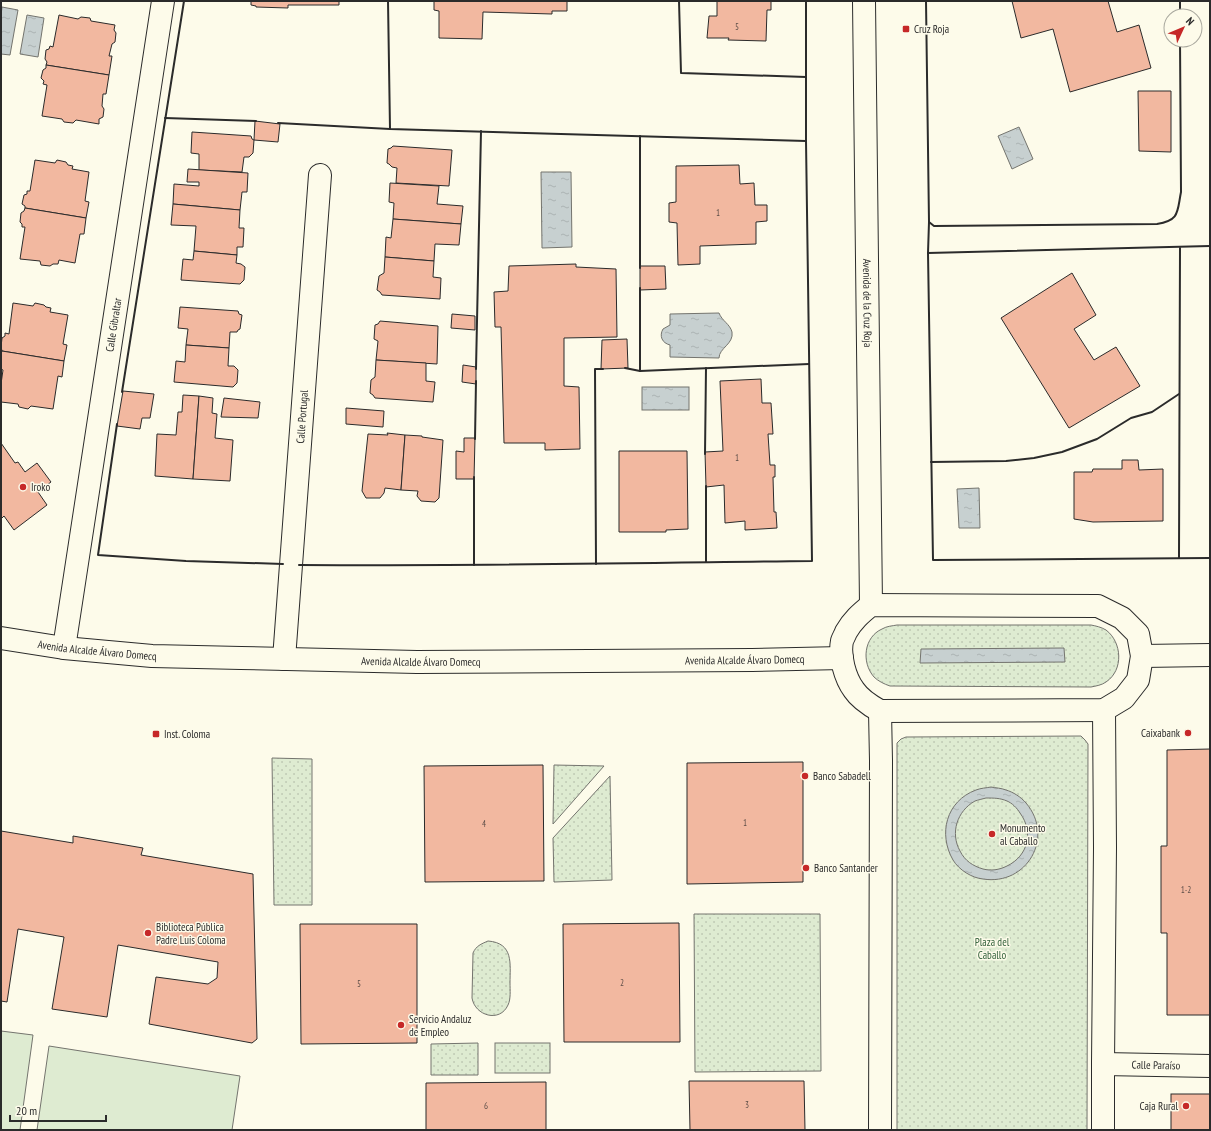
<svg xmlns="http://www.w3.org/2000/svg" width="1211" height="1131" font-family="'PT Sans Narrow',sans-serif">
<defs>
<pattern id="park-dots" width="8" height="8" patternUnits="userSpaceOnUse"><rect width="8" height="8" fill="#deebd1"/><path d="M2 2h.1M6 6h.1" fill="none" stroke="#bfcab4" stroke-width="1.8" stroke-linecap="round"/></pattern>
<pattern id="water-ripples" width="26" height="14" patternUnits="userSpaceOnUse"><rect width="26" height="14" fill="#c7d0d0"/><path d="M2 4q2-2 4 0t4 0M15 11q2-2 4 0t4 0" fill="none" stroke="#abb3b3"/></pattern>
</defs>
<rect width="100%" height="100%" fill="#fdfbea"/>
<!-- grass -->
<g fill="#deebd1" stroke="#74746e">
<polygon points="1,1031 33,1035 20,1130 1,1130"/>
<polygon points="49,1046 240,1076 232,1130 37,1130"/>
</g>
<!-- park -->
<g fill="url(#park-dots)" stroke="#74746e">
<path d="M897 625H1091C1096 626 1101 627 1106 630 1122 642 1124 670 1106 682 1102 685 1096 686 1091 687L890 686C884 684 878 681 874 677 861 662 864 637 882 629 887 626 892 626 897 625Z"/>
<polygon points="1081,736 1085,740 1088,744 1087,1130 897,1130 897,743 901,739 906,737"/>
<polygon points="272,758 312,759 312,905 274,905"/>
<polygon points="554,765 604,766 553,824"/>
<polygon points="610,776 612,880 554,882 553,838"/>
<polygon points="694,914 820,914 821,1071 695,1072"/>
<path d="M488 941C514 943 510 964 510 983 510 990 511 999 508 1005 500 1023 475 1016 472 998L473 953C476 946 481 944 488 941Z"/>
<polygon points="478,1043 478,1075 431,1075 431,1044"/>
<rect x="495" y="1043" width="55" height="30"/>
</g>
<!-- water -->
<g fill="url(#water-ripples)" stroke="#74746e" fill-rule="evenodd">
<polygon points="2,7 18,10 10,55 1,54 1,15"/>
<polygon points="27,15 44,18 38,57 20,54"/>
<polygon points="1019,127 1033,159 1012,169 998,136"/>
<polygon points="541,172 571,172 572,247 542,248"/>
<path d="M719 313C722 321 730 324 732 332 734 344 719 348 719 358L670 357V345C662 343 659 336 663 329L670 325V314Z"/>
<rect x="642" y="387" width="47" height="23"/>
<polygon points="979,488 980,528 959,528 957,489"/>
<polygon points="1064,648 1065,662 920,663 921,649"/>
<path d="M991 787C996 788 1001 788 1006 790 1013 792 1021 797 1026 803 1055 837 1027 886 983 879 972 878 959 870 953 860 938 834 946 801 976 790 981 788 986 788 991 787ZM986 798C994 798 1000 798 1007 801 1012 803 1017 808 1020 813 1034 832 1028 856 1007 866 999 870 991 871 983 869 973 866 965 861 960 851 950 833 957 811 975 801 978 800 982 799 986 798Z"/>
</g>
<!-- building -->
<g fill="#f2b8a0" stroke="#2b2b2b">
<polygon points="251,1 339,1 339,5 288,5 288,8 256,7 256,6 251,5"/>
<polygon points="434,1 567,1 567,11 552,11 552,14 483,12 482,39 439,38 439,11 434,10"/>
<polygon points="717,1 771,1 771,10 767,10 766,41 728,40 729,38 707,38 709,16 717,16"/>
<polygon points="1012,1 1108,1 1117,32 1139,25 1151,68 1070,92 1053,29 1021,38"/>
<polygon points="59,15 78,19 81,17 90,18 91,21 115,25 114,30 116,33 115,42 112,44 109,56 112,56 109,75 46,65 47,62 45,59 46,50 49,49 50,46 53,47"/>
<polygon points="46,65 109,75 106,94 103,94 102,106 104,109 103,117 99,119 99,124 76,120 73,123 64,122 62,119 42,116 47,85 43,84 44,81 41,78 43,70 46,68"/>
<polygon points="1138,91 1171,91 1171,152 1139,151"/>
<polygon points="255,121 280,124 278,142 254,140"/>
<polygon points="192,132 251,136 252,139 254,140 253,153 249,157 244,157 242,172 199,170 199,154 191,153"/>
<polygon points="393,146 452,150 449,186 396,183 397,168 392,167 389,164 387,163 388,149 391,148"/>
<polygon points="35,160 55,163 57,160 66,162 68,165 73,166 72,169 89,172 85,201 89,202 86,218 25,208 25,206 22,204 24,195 27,194 27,191 30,191"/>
<polygon points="739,165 740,184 754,183 755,205 767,205 767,221 756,222 756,244 700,246 700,264 678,265 677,223 669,222 669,203 676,202 676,166"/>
<polygon points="188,169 248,173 247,192 242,192 240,210 173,204 174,184 199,186 199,182 187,182"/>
<polygon points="390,183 439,186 437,204 463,206 461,224 393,219 394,203 389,202"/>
<polygon points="173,204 240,210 239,228 244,228 243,247 237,247 237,255 194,251 196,226 171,225"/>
<polygon points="25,208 86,218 84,234 80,234 75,263 59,260 58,264 53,264 50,266 41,265 40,261 20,259 25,227 22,227 22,224 20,222 21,213 24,211"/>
<polygon points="393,219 461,224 459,245 435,244 434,261 385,257 386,237 391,238"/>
<polygon points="194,251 237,255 236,263 241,264 245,267 244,280 240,284 181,280 183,259 193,260"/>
<polygon points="385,257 434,261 433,277 441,278 440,299 382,295 380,292 377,290 379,276 384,273"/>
<polygon points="576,264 576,267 616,269 617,337 564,338 564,386 579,387 580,449 545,450 545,443 504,443 501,327 495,327 494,292 508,291 509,266"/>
<polygon points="640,266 665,266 666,289 640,290"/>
<polygon points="1072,273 1096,315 1074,329 1094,360 1116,347 1140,386 1069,428 1001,318"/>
<polygon points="13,303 33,306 35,303 44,305 46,307 51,308 50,312 68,315 63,344 67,345 64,361 2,351 1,347 2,338 5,336 5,333 9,334"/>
<polygon points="180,307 238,311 239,314 242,315 240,329 238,330 237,332 230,332 229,348 186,345 188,329 178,328"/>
<polygon points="452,314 475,316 475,330 451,328"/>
<polygon points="380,321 438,326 437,364 376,360 378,341 374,339 375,325 378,324"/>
<polygon points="627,339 628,368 601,369 602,340"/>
<polygon points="186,345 229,348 228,366 234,366 238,370 237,383 233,387 174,382 176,361 185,362"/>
<polygon points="2,351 64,361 62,377 58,376 53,409 31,406 28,409 19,407 18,404 1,402 1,384 3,370 1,369 1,354"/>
<polygon points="376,360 426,363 426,381 435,382 433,402 375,398 373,395 370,393 371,380 375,377"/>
<polygon points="463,365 476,367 476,384 462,382"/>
<polygon points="761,379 762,403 771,403 773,434 768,434 770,465 775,465 775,477 773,477 774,512 776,512 777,528 745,530 745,521 725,523 724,485 706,487 705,452 723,451 720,381"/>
<polygon points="123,391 154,394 150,418 142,418 140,429 117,426"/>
<polygon points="183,395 199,396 193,479 155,476 157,434 176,435 178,412 182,412"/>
<polygon points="199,396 213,398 212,413 217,414 215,438 233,440 230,481 193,479"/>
<polygon points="224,398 260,402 258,418 221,417"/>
<polygon points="346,408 384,411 383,427 346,424"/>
<polygon points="387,433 405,435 401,490 385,488 384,493 380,498 366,498 362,491 368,434 388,435"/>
<polygon points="405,435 422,436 422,437 443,440 439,498 435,502 421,501 417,496 418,491 401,490"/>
<polygon points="464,438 475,438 474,479 456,479 456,451 464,452"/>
<polygon points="1,443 15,463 18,462 25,472 37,463 51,482 38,492 47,505 14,530 4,516 1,519"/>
<polygon points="619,451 687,451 688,529 666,530 666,532 619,532"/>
<polygon points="1122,460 1138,460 1139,470 1163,469 1163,521 1093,522 1074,519 1074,472 1092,472 1093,469 1122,469"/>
<polygon points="1210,749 1210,1015 1167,1015 1167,933 1161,933 1161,846 1167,846 1167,750"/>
<polygon points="803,762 803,882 687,884 687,763"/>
<polygon points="543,765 544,881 425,882 424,766"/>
<polygon points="1,831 73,843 73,836 143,848 141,855 253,874 257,1039 252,1043 149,1024 156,977 208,984 217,978 218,962 118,945 107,1017 52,1009 64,937 18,929 7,1002 1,1001"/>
<polygon points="679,923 680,1042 564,1042 563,924"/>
<polygon points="300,924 417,924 417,1043 301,1044"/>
<polygon points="689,1081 804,1081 805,1130 690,1130"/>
<polygon points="546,1082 546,1130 426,1130 426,1083"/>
<rect x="1171" y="1094" width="39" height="36"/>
</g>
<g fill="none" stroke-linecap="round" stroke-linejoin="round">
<defs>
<g id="minor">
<path id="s1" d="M1 638 64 648 152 656 241 658 417 662 752 660 842 658"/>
<path id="s2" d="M64 648 163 1"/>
<path id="s3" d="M284 659 320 175"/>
<path id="s4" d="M1103 1064 1210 1066"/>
</g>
<g id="major">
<path id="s5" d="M864 1 871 605"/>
<path d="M871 605 1098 606 1122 618 1138 634 1142 656 1138 680 1124 698 1104 710 880 711C871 706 860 699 854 690 845 678 839 656 842 641 843 638 845 635 846 632 853 620 860 614 871 605Z"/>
<polyline points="1142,656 1210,655"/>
<polyline points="880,1130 881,761 880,711"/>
<polyline points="1103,1130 1103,1064 1105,847 1104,710"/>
</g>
</defs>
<!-- minor casing -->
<use href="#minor" stroke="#2b2b2b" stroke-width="24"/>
<!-- major casing -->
<use href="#major" stroke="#2b2b2b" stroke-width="24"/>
<!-- minor -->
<use href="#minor" stroke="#fdfbea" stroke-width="22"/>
<!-- major -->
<use href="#major" stroke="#fdfbea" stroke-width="22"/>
<!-- wall -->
<g stroke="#2b2b2b" stroke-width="2">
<polyline points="388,1 390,129"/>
<polyline points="679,1 681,73 806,77"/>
<polyline points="926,1 929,222 928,253 933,560 1210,558"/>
<polyline points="1180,1 1180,16"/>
<polyline points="165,118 256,121"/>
<polyline points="278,123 390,129 806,141"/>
<path d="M929 222 934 226 1157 224C1180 220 1177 212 1181 192L1180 40"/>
<polyline points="928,253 1210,246"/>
<polyline points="640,268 640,136"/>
<polyline points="625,368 640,371 809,364"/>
<polyline points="476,369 481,131"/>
<polyline points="640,371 640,288"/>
<polyline points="122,392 184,1"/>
<polyline points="117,424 98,555 186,561 283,564"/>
<polyline points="475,439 476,381"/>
<polyline points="705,454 706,368"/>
<polyline points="931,462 1006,461 1034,458 1062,452 1097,439 1131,418 1152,412 1179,394"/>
<polyline points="706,486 706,562"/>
<polyline points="1179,558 1180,248"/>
<polyline points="596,564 595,369 603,369"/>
<path d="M299 565C470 566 641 563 812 561L806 141V1"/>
<polyline points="474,565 474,477"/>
</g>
</g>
<!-- markers -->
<g fill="#c62828" stroke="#fdfbea" stroke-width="1.5">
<rect x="902" y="25" width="8" height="8" rx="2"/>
<circle cx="23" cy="487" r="4"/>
<circle cx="1188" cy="733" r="4"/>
<rect x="152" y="730" width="8" height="8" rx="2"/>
<circle cx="805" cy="776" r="4"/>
<circle cx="992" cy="834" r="4"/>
<circle cx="806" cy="868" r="4"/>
<circle cx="148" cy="933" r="4"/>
<circle cx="401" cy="1025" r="4"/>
<circle cx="1186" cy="1106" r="4"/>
</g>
<g text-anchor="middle" stroke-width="3" stroke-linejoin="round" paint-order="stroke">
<!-- number labels -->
<g font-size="9" fill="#5d4e48">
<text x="737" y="30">5</text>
<text x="718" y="216">1</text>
<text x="737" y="461">1</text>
<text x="745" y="826">1</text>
<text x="484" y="827">4</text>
<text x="1186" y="893">1-2</text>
<text x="622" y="986">2</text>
<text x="359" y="987">5</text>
<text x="747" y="1108">3</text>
<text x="486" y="1109">6</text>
</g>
<!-- poi labels -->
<g font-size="11" fill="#2b2b2b" stroke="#fdfbea" text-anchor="start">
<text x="914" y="33">Cruz Roja</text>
<text x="31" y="491">Iroko</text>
<text x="1180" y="737" text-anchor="end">Caixabank</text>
<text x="164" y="738">Inst. Coloma</text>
<text x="813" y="780">Banco Sabadell</text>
<text x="1000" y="832">Monumento<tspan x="1000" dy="13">al Caballo</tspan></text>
<text x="814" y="872">Banco Santander</text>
<text x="156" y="931">Biblioteca Pública<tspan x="156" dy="13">Padre Luis Coloma</tspan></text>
<text x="409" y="1023">Servicio Andaluz<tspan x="409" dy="13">de Empleo</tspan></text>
<text x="1178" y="1110" text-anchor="end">Caja Rural</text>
</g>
<!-- street labels -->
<g font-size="11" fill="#2b2b2b" stroke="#fdfbea">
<text dy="4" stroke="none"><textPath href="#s5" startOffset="302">Avenida de la Cruz Roja</textPath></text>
<text dy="4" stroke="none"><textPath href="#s2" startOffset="327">Calle Gibraltar</textPath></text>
<text dy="4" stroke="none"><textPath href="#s3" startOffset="243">Calle Portugal</textPath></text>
<text dy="4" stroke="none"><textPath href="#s1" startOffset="97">Avenida Alcalde Álvaro Domecq</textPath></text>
<text dy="4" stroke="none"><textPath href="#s1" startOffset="745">Avenida Alcalde Álvaro Domecq</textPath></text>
<text dy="4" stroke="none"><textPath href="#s1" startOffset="421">Avenida Alcalde Álvaro Domecq</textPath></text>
<text dy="4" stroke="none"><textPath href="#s4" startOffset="53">Calle Paraíso</textPath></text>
</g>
<!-- park labels -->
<g font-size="11" fill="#34623c" stroke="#fdfbea">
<text x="992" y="946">Plaza del<tspan x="992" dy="13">Caballo</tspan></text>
</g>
</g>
<!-- border -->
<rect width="1211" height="1131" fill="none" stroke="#2b2b2b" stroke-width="4"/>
<!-- north arrow -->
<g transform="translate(1183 28) rotate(46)"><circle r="19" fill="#fdfbea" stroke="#a9a89e"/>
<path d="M0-3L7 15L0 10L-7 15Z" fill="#c62828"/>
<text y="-6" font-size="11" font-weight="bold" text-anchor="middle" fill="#2b2b2b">N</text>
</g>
<!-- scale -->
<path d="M10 1115v6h96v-6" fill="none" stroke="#2b2b2b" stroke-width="2"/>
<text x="16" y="1115" font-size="12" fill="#2b2b2b" stroke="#fdfbea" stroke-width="3" paint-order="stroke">20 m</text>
</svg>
